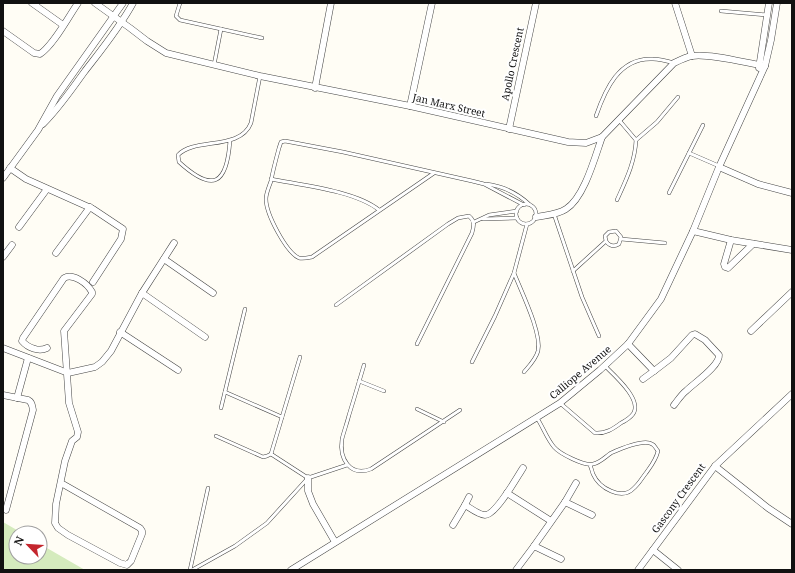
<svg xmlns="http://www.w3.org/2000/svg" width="795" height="573" font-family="'Noto Serif',serif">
<rect width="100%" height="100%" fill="#fffdf5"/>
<!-- green -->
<polygon fill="#d5ebbd" points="3,522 22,533 16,533 16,557 40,557 40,544 85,570 3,570"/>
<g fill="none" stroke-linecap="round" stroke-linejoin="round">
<defs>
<g id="service">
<polyline points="180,3 176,16 180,20 262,38"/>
<polyline points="721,11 768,15"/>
<polyline points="214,65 221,29"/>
<path d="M596 116C605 90 619 57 653 59 660 59 667 61 674 63"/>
<path d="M230 140C227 185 213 193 179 162L178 155C195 137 240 151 251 123L260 76"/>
<polyline points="636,140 657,122 678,97"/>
<polyline points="689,153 719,166"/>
<path d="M434 173 312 257C307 258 303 259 299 258 286 252 266 214 266 199 266 193 269 187 271 181 273 170 276 159 279 148L281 142 285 141 343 152 472 181 484 184 524 205"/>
<path d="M271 179C301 185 356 191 379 210"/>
<path d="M486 184C503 186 517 193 529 204"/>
<polyline points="669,193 703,125"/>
<path d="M617 200C626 180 635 162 636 140L619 120"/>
<circle cx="526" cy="214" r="10"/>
<polyline points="554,214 582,297 599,336"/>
<polyline points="483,219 517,218"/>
<polyline points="474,222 489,215 517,211"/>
<polyline points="621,239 665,243"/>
<path d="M573 271 606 241 605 236 609 232 616 231 621 237 619 244C614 247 609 246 606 241"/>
<path d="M514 273C521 291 542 333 538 351 536 359 530 365 524 372"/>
<path d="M336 305 448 224 458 218 469 216C475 221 474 226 472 233L417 344"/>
<polyline points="472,362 495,316 514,273 527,224"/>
<path d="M364 365C359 382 354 399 349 415 347 423 344 431 342 439 339 459 350 477 371 469L460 410"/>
<polyline points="359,381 384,391"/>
<polyline points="225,392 282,417"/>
<path d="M560 403 595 433C605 434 613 429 621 423 625 421 630 418 633 414 643 400 614 375 605 366"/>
<polyline points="221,408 245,309"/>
<polyline points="417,409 444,422"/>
<path d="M537 418C543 427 547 439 554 447 560 454 584 466 593 464 600 463 605 457 611 453 620 449 644 439 652 444 655 445 656 449 658 451 656 460 651 466 646 473 642 478 639 484 634 488 622 501 599 488 593 474 592 471 591 467 590 465"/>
<polyline points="216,436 263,457 267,456 271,454 300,357"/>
<polyline points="271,454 308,478"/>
<polyline points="190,570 208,488"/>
<polyline points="192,570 235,546 267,523 308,478 347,465"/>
</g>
<g id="minor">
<polyline points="32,3 63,25"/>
<path d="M95 3 130 28 147 41 166 53 260 76 410 106 568 142 586 143 602 137 674 63C680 60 686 57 692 56 709 53 746 63 765 66"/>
<polyline points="675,3 692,56"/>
<path d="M3 31 34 53 40 54C53 46 69 16 78 3"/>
<polyline points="759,68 769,3"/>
<polyline points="315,88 331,3"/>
<polyline points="410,106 432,3"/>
<path d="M43 124C60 107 71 90 85 71 102 49 120 27 133 3"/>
<polyline points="509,129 536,3"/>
<polyline points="719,167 758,184 792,193"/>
<polyline points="10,168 26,179 93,209 123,229 121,239 93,282"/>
<polyline points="3,178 38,130 57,96 123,3"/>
<path d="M536 217C546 215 557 215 566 209 584 198 595 157 602 137"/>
<polyline points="19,227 47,189"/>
<polyline points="693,231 731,240 792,250"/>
<polyline points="731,240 724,264 725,267 728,268 753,244"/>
<polyline points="56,253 90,207"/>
<polyline points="3,257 12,245"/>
<polyline points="164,259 213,293"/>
<polyline points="142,293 205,337"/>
<polyline points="751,331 792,292"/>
<polyline points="120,332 178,370"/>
<polyline points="628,344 654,371 643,379"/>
<polyline points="3,348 68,373 95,367 102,362 111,351 142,293 174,243"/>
<path d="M47 348C39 352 28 348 22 341L23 338 64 278C73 273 87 283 92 292V294L64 331 69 403 78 432 77 437 72 441 65 461 56 504 55 523 58 528 68 535 120 563 127 565 131 561 142 534V531L140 528 61 483"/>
<path d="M654 371 671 358 692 335 695 334 705 340 719 355C720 366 694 383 686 391 681 395 678 400 674 405"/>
<path d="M3 395 28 400C32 402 32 405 33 410L6 510"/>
<polyline points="17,398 28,358"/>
<polyline points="715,466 768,508 792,524"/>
<polyline points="308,478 308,491 313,504 335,542"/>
<polyline points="507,493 551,521"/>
<polyline points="565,502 592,515"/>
<polyline points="465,505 469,497"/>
<path d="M453 525 465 505C470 508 479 515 485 515 496 515 517 477 523 468"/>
<polyline points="534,546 565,502 576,483"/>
<polyline points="653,550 678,570"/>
<polyline points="291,570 560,403 600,370 628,344 661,299 693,231 719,167 765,66 771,40 777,3"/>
<polyline points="516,570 534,546 561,559"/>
<polyline points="638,570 715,466 792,394"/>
</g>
</defs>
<!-- service casing -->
<use href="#service" stroke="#444" stroke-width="4"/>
<!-- minor casing -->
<use href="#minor" stroke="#444" stroke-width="7"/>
<!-- service -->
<use href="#service" stroke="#fff" stroke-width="3"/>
<!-- minor -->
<use href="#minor" stroke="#fff" stroke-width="6"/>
</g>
<g text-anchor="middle" stroke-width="4" stroke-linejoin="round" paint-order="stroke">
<!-- street labels -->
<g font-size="10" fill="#111" stroke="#fff">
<text transform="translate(512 64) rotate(-78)" y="4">Apollo Crescent</text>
<text transform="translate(449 105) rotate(13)" y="4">Jan Marx Street</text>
<text transform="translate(580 372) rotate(-40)" y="4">Calliope Avenue</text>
<text transform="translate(678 498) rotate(-54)" y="4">Gascony Crescent</text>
</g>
</g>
<!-- border -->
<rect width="795" height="573" fill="none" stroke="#111111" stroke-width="8"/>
<!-- north arrow -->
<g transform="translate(28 545) rotate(295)"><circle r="19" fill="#ffffff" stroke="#a0a0a0"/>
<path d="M0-3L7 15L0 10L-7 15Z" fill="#c4262e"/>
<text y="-6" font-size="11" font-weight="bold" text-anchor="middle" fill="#111111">N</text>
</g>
</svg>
